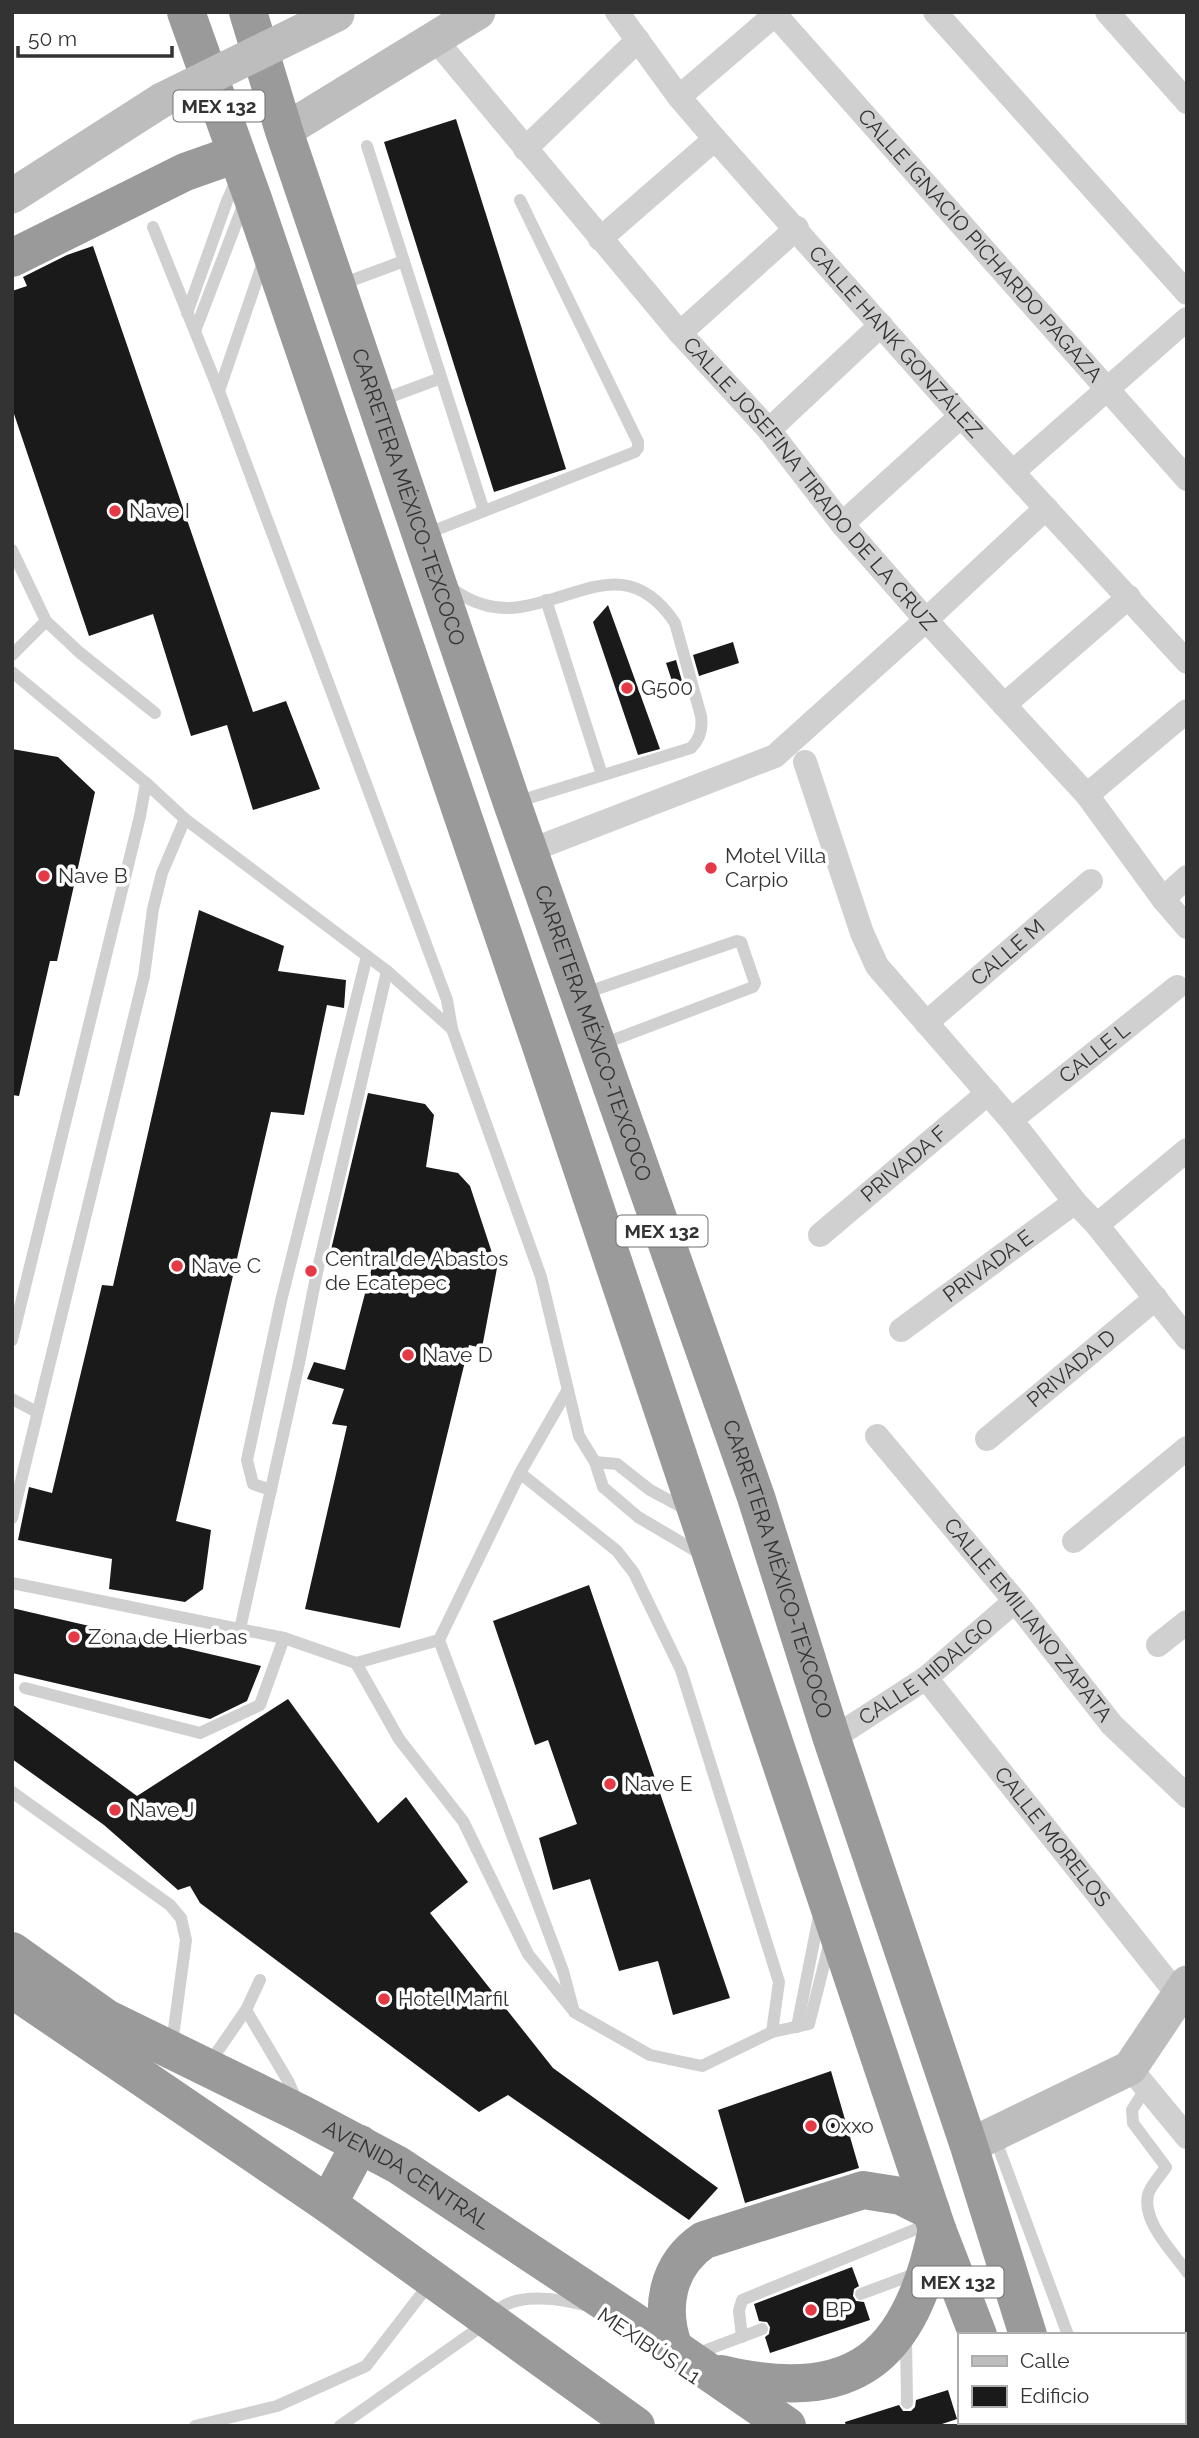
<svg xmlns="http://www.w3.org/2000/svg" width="1199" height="2438" font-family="Raleway,sans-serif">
<rect width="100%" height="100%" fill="#fff"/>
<!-- building -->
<g fill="#1a1a1a">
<polygon points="456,119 566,469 494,492 384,142"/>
<polygon points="93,246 253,712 286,701 320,789 253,810 227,725 191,736 153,614 89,636 12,408 12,291 27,286 23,277 67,255"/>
<polygon points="608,605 660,749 638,755 593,622"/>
<polygon points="733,642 739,663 699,676 693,655"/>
<polygon points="676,660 682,681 673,684 666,663"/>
<polygon points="12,749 58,757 95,792 57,961 50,961 19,1096 12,1095"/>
<polygon points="199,910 284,946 278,971 346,980 344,1008 327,1005 304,1115 271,1112 176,1521 211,1530 203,1589 185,1602 109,1589 112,1559 18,1540 29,1487 52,1493 102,1285 113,1286"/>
<polygon points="368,1093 425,1104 434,1115 426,1167 458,1173 470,1186 497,1268 482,1348 469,1345 400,1628 305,1609 347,1426 332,1424 344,1389 307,1379 314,1362 345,1370 373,1263 330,1254"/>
<polygon points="589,1585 730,1998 673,2015 658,1961 619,1971 590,1879 553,1890 539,1838 577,1824 548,1740 535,1745 493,1621"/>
<polygon points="12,1608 261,1666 247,1701 210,1719 12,1673"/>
<polygon points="288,1699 378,1823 406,1797 468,1882 430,1913 553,2068 718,2188 689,2220 508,2095 479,2112 200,1903 190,1886 178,1890 104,1825 12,1759 12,1704 137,1796"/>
<polygon points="831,2071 859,2168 745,2203 718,2110"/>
<polygon points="852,2267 859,2286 854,2289 853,2296 856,2301 864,2302 870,2320 770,2353 765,2337 769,2334 770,2327 767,2322 759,2321 754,2304"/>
<polygon points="948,2390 957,2419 936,2426 846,2426 845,2422 899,2405 903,2411 911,2411 915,2407 916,2400"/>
</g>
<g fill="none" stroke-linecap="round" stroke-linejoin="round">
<!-- lane -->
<g stroke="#d0d0d0" stroke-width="12">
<polyline points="367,146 484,511"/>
<polyline points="153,227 219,391 447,1000 452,1029 541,1277 579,1436 595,1462 603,1487 638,1517 701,1554"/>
<polyline points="342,284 404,261"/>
<polyline points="187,313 227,201 237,179"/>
<polyline points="195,331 244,203"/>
<polyline points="219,391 263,262"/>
<polyline points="379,401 441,378"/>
<polyline points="423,535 635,452 638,448 638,442 520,200"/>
<polyline points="12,550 46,621 79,652 155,713"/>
<path d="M450 587C470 603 495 611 520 607 581 598 628 553 675 623L701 716C703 729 700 739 691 748L516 802"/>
<polyline points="546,600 602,775"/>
<polyline points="12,655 46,621"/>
<polyline points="12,672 146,783 185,819 387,971 452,1029"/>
<polyline points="585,993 737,941 741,942 755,983 753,987 600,1045"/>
<polyline points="12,1340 140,816 146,783"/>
<polyline points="12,1399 37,1412"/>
<polyline points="595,1462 617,1464 650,1490 689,1511"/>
<polyline points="520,1473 617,1551 634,1573 681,1670 779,1982 772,2032 702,2066 650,2055 574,2012 563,1971 439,1640 520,1473 567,1391"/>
<polyline points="271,1490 253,1484 247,1460 281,1301 367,956"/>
<polyline points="12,1518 144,976 153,909 162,873 185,819"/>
<polyline points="12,1583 284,1638 356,1663 439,1640"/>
<polyline points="240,1629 299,1363 316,1277 387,971"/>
<polyline points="356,1663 399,1739 463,1821 528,1954 572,2009"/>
<polyline points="25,1688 200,1733 260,1705 284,1638"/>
<polyline points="12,1792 170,1905 181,1918 186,1940 172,2044"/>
<polyline points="246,2010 288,2081 297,2101"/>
<polyline points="797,2027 820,1911"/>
<polyline points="772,2032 809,2024 830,1941"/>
<polyline points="208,2065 246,2010 260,1980"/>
<path d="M1146 2088 1132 2110 1133 2123 1166 2167C1161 2175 1150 2186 1148 2195 1142 2222 1173 2252 1187 2272"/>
<polyline points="995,2138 1068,2335"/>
<polyline points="861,2294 917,2273"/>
<polyline points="742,2337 739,2311 742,2300 931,2223"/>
<polyline points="906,2338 907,2403"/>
<polyline points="693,2355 762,2329"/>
<polyline points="1187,2355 1187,2360"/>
<polyline points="1106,2422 1108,2426"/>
<polyline points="195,2426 277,2406 366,2366 430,2283"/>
<path d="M340 2426 489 2321C492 2317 496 2310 500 2308 521 2293 561 2299 584 2305"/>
</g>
<!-- street -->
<g stroke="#d0d0d0" stroke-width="24">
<path id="s1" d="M617 12 679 97 715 139 961 416 1187 662"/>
<path id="s2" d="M773 12 1187 479"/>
<polyline points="935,12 1187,293"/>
<polyline points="1107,12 1187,102"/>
<path id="s3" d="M434 38 680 333 769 430 842 524 926 620 1087 795 1163 899 1187 927"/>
<polyline points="679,97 778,12"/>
<polyline points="525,149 638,40"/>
<polyline points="600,239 715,139"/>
<polyline points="680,333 797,228"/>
<polyline points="769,430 881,325"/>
<polyline points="1014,471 1187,319"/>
<polyline points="842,524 961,416"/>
<polyline points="1004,705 1129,597"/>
<polyline points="805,762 862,933 877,966 1011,1120 1075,1202 1097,1225 1187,1338"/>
<polyline points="1087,795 1187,711"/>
<polyline points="529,851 775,756 926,620 1046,508"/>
<polyline points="1163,899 1187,877"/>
<path id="s4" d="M926 1023 1091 881"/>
<path id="s5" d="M1011 1120 1177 987"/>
<polyline points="1097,1225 1187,1150"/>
<path id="s6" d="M820 1235 988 1093"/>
<path id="s7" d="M901 1330 1075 1202"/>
<path id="s8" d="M877 1436 1015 1601 1112 1725 1187 1796"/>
<path id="s9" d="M987 1439 1156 1298"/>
<polyline points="1074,1541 1187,1448"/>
<polyline points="1158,1645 1187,1622"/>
<path id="s10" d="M926 1678 1178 1995"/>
<path id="s11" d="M832 1739 926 1678 1015 1601"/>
<polyline points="1130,2068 1187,2137"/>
</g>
<!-- secondary -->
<g stroke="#bdbdbd" stroke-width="35">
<polyline points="284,131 478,12"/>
<polyline points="12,196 162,100"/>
<polyline points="969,2146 1130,2068 1187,1983"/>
</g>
<!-- highway -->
<g stroke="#9a9a9a" stroke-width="38">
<polyline points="186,12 253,199 539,1040 937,2229 978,2335"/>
<path id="s12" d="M248 12 284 131 512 803 756 1497 832 1739 969 2146 1028 2335"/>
<polyline points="12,258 185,172 236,154"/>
<path id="s13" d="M12 1951 106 2018 302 2114 398 2165 674 2348 787 2426"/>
<polyline points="12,1989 328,2204 636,2426"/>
<polyline points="328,2204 360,2144"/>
<path d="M674 2348C659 2308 667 2265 704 2240L863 2190 901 2196 931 2211"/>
<path d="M721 2374C854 2406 911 2357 937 2229"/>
<polyline points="1005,2422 1006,2426"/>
<polyline points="1056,2422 1058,2426"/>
</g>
<!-- secondary-bridge -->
<polyline stroke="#bdbdbd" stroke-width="35" points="162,100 337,14"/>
</g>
<!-- markers -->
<g fill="#e63946" stroke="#fff" stroke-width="2.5">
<circle cx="115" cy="511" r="7"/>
<circle cx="627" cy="688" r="7"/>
<circle cx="711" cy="868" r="7"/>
<circle cx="44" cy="876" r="7"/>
<circle cx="177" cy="1266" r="7"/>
<circle cx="311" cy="1271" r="7"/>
<circle cx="408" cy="1355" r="7"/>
<circle cx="74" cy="1637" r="7"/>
<circle cx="610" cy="1784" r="7"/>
<circle cx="115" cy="1810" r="7"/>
<circle cx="384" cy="1999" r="7"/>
<circle cx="811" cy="2126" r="7"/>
<circle cx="811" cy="2310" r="7"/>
</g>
<g text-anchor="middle" stroke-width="7" stroke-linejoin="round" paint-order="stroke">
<!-- shield labels -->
<g fill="#fff" stroke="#707070" stroke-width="2">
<rect x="173.5" y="90.5" width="91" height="31" rx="5"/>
<rect x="616.5" y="1215.5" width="91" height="31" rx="5"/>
<rect x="912.5" y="2266.5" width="91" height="31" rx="5"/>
</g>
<g font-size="19" font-weight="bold" fill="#333">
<text x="219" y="113">MEX 132</text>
<text x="662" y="1238">MEX 132</text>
<text x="958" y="2289">MEX 132</text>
</g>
<!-- street labels -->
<g font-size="21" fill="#333" stroke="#fff">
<text dy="7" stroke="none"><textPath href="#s2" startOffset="312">CALLE IGNACIO PICHARDO PAGAZA</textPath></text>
<text dy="7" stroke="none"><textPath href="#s1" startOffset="432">CALLE HANK GONZÁLEZ</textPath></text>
<text dy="7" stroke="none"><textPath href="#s3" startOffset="583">CALLE JOSEFINA TIRADO DE LA CRUZ</textPath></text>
<text dy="7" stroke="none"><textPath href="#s12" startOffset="511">CARRETERA MÉXICO-TEXCOCO</textPath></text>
<text dy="7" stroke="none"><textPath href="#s4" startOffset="108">CALLE M</textPath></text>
<text dy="7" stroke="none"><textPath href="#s12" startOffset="1078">CARRETERA MÉXICO-TEXCOCO</textPath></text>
<text dy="7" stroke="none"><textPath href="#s5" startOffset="107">CALLE L</textPath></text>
<text dy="7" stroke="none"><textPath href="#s6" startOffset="110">PRIVADA F</textPath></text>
<text dy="7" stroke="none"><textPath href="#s7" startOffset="108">PRIVADA E</textPath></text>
<text dy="7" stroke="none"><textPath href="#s9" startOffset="110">PRIVADA D</textPath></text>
<text dy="7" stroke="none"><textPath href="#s12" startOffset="1645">CARRETERA MÉXICO-TEXCOCO</textPath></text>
<text dy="7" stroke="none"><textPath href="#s8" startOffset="238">CALLE EMILIANO ZAPATA</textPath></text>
<text dy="7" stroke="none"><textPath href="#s11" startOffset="116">CALLE HIDALGO</textPath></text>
<text dy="7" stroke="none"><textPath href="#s10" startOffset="203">CALLE MORELOS</textPath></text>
<text dy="7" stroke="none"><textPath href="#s13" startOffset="455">AVENIDA CENTRAL</textPath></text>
<text transform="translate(649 2346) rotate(34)" y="7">MEXIBÚS L1</text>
</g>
<!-- poi labels -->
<g font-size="21" fill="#333" stroke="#fff" text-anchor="start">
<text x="129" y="518">Nave I</text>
<text x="641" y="695">G500</text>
<text x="725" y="863">Motel Villa<tspan x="725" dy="24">Carpio</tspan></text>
<text x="58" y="883">Nave B</text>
<text x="325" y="1266">Central de Abastos<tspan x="325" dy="24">de Ecatepec</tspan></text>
<text x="191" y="1273">Nave C</text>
<text x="422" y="1362">Nave D</text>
<text x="88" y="1644">Zona de Hierbas</text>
<text x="624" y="1791">Nave E</text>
<text x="129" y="1817">Nave J</text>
<text x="398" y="2006">Hotel Marfil</text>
<text x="825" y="2133">Oxxo</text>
<text x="825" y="2317">BP</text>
</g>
</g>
<!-- border -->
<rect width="1199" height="2438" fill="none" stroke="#333333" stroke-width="28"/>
<!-- legend -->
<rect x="958" y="2333" width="228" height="91" fill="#ffffff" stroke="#adadad" stroke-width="2"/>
<rect x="972" y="2356" width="35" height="10" fill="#bdbdbd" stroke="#adadad" stroke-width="2"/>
<text x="1020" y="2368" font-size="21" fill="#333333">Calle</text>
<rect x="972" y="2386" width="35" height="21" fill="#1a1a1a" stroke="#adadad" stroke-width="2"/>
<text x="1020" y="2403" font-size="21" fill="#333333">Edificio</text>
<!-- scale -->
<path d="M18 46v10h154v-10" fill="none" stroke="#333333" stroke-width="3.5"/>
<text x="28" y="46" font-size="21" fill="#333333" stroke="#ffffff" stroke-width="5" paint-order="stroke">50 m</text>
</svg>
